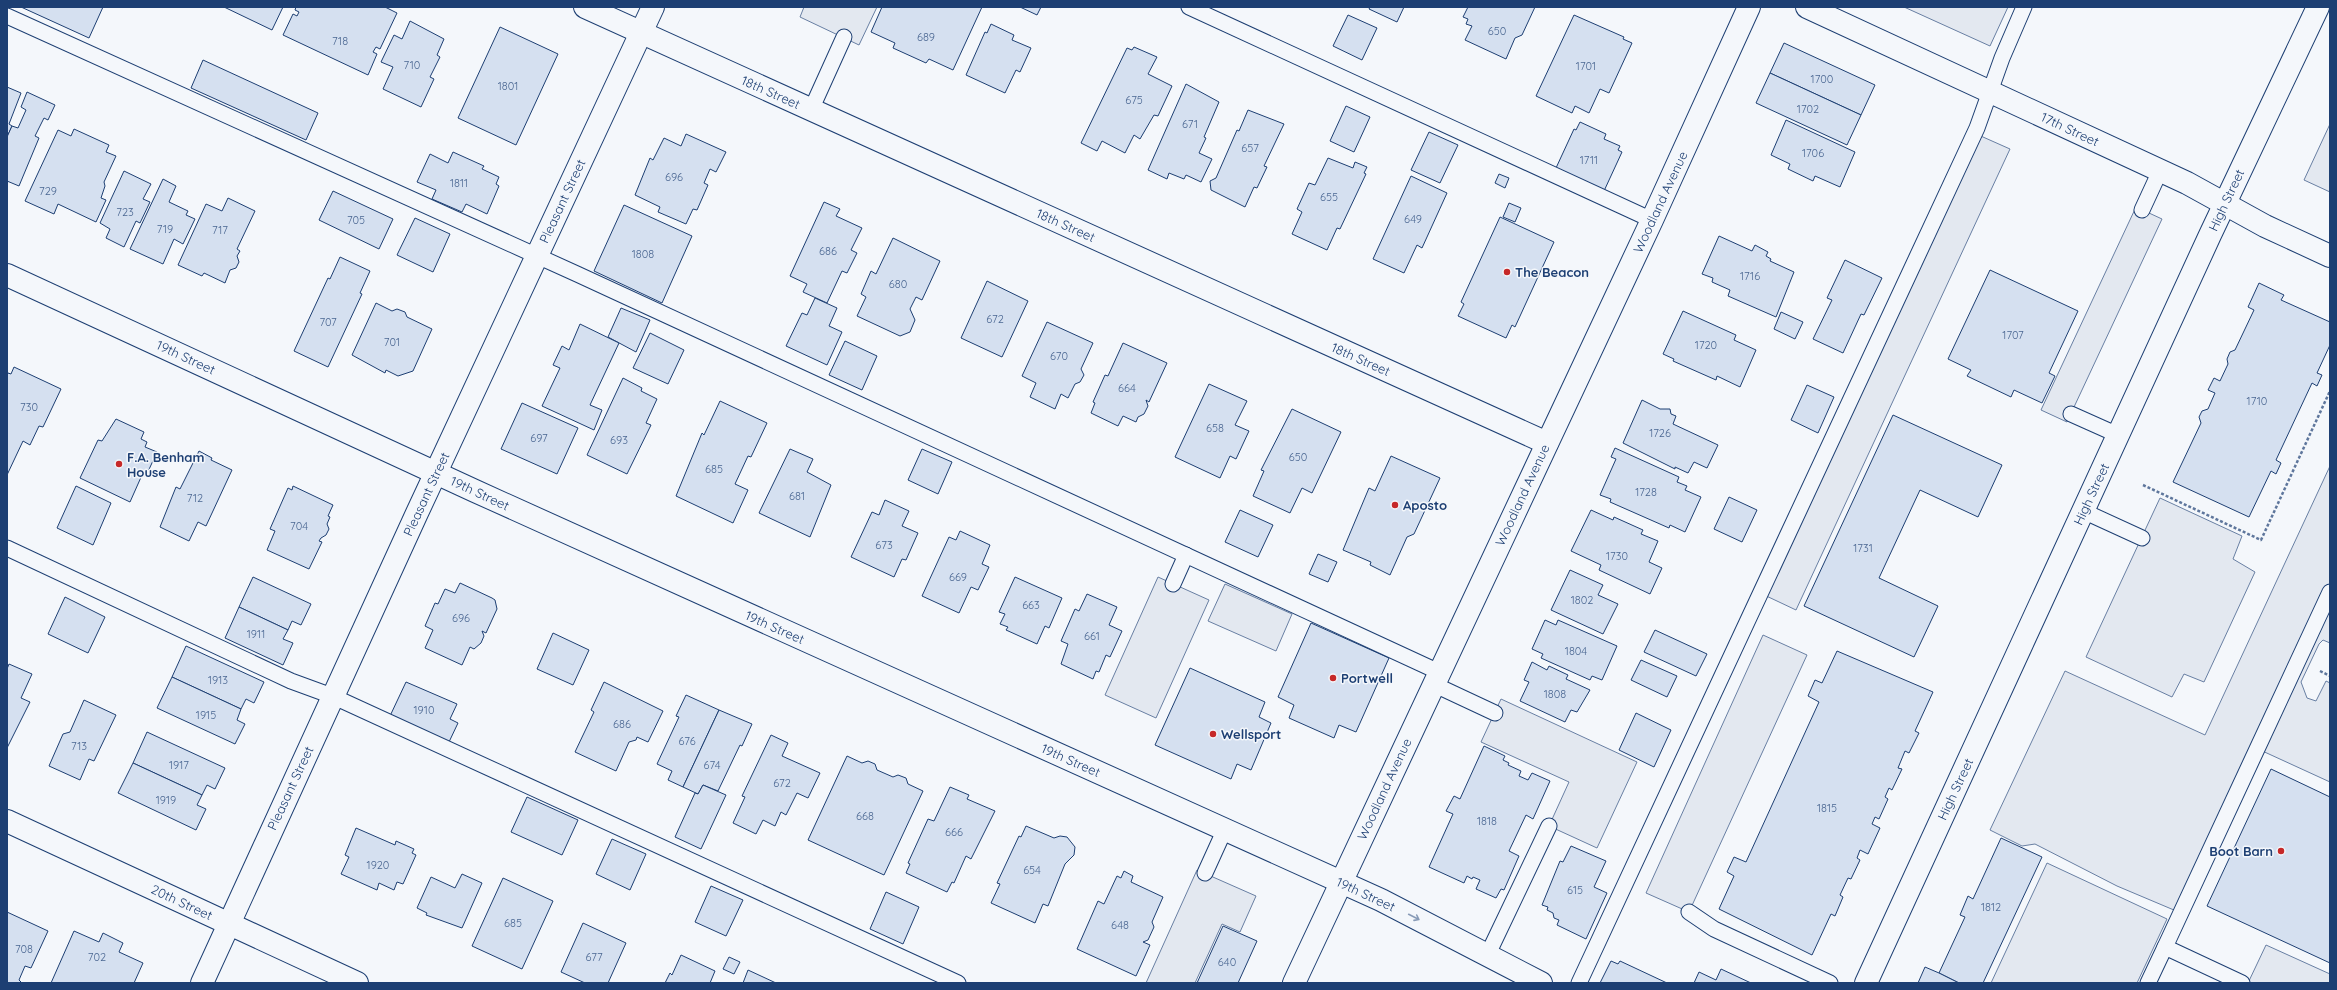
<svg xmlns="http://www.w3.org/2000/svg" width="2337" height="990" font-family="Quicksand,sans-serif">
<rect width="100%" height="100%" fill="#f4f7fb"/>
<!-- parking -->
<g fill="#e3e8f0" stroke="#687fa3">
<polygon points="804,7 877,7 859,45 800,17"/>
<polygon points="1904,7 2008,7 1990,46"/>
<polygon points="2330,124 2330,192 2304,180"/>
<polygon points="1974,133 2010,149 1796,610 1760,593"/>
<polygon points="2136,207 2162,219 2067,422 2041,410"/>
<polygon points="2330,466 2330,643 2323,640 2319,644 2301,682 2307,698 2316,701 2326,681 2330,683 2330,782 2258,749 2181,913 2117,886 2035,844 2022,846 1990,830 2065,671 2205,735"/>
<polygon points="2160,498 2242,536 2233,559 2255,572 2204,682 2184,674 2172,697 2086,657"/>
<polygon points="1158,577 1209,600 1156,718 1105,695"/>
<polygon points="1225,584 1292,614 1276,651 1208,621"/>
<polygon points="1763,635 1807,655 1689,912 1646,893"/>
<polygon points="1501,699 1637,762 1597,848 1549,826 1569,782 1481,742"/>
<polygon points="2047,863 2167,919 2137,983 1991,983"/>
<polygon points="1197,870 1256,896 1240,932 1222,924 1195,983 1146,983"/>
<polygon points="2266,945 2330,974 2330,983 2248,983"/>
</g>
<!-- building -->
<g fill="#d5e0f0" stroke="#1d3f73">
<polygon points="21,7 103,7 89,38"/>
<polygon points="224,7 283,7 272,30"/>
<polygon points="296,7 385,7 397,13 380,49 376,47 373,52 377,54 368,75 283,35 293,14 297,16 299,12 295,10"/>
<polygon points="882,7 982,7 953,70 929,59 926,63 893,48 895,43 871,32"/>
<polygon points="1020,7 1041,7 1037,15"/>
<polygon points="1370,7 1404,7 1397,22 1369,9"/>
<polygon points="1468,7 1535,7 1522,35 1515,38 1506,59 1465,40 1472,26 1466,24 1468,19 1463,17"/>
<polygon points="1348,15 1377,28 1362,60 1333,46"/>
<polygon points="1574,15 1624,37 1623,39 1632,43 1609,93 1600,89 1589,113 1575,106 1572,113 1536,96"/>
<polygon points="410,21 444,39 437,55 440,57 430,77 434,79 421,107 383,89 393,67 381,62 394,35 402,39"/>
<polygon points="991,24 1014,35 1012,40 1031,48 1020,72 1016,70 1005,93 966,75 985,32 987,33"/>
<polygon points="500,27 558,54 516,145 458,118"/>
<polygon points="1784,43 1875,85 1861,115 1770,73"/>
<polygon points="1134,47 1157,57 1148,74 1172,86 1158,116 1154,115 1140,139 1134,135 1125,153 1102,141 1097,151 1081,143 1127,48 1132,50"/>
<polygon points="203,60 318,113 306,140 191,88"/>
<polygon points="1770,73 1861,115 1847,145 1756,103"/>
<polygon points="1186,84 1219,102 1204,137 1206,138 1199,153 1212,159 1201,182 1186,175 1184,179 1169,173 1167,179 1148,170"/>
<polygon points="7,87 21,93 9,124 12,126 7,137"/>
<polygon points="27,92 55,105 48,120 44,118 35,136 39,138 19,186 7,181 7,137 12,126 18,128 26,110 21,107"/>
<polygon points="1346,106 1370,117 1354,152 1330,141"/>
<polygon points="1248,110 1284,124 1264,166 1267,167 1257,188 1254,187 1245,207 1211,190 1210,181 1216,178 1237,130 1239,131"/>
<polygon points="1786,120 1855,152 1840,187 1815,176 1813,181 1788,169 1790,164 1771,155"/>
<polygon points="1580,122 1606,134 1604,139 1620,146 1618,150 1622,152 1604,191 1556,168 1574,129 1576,130"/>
<polygon points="74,129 109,145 106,152 116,156 104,182 105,186 101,198 106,200 96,222 58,204 54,214 25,201 58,130 71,136"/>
<polygon points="1429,132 1458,145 1440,183 1411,170"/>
<polygon points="686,134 726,152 716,172 710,169 704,183 708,185 697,210 693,209 686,224 658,212 660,207 635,195 650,158 653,160 664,138 681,146"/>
<polygon points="453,152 484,166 482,169 499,177 496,184 499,186 487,214 466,204 462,212 432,199 436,190 417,182 430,154 448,163"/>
<polygon points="1328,158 1353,168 1355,162 1367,167 1364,173 1366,174 1340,229 1337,228 1327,250 1292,234 1302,212 1297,209 1309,183 1315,185"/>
<polygon points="124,171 151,184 143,199 150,202 140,223 136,221 124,247 106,238 110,229 100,223"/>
<polygon points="1499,174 1509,178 1505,188 1495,183"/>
<polygon points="1411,176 1447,193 1422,248 1417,245 1404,273 1373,259"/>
<polygon points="163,179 176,186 169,202 188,211 186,215 195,219 183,244 174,239 163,264 130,249"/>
<polygon points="333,191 393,219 379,249 319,220"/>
<polygon points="228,198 255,211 237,249 240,251 237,256 239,262 236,268 230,270 225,283 204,273 202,276 178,265 206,204 222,211"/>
<polygon points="824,202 840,209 836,216 862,228 851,250 857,253 847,273 842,271 827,303 803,292 807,284 790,276"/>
<polygon points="1509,203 1521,208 1515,222 1503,217"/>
<polygon points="624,205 692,236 662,303 594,271"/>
<polygon points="1500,217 1554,242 1515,327 1512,325 1506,338 1458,316 1464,304 1461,302"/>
<polygon points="415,218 450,234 433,272 397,255"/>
<polygon points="1719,236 1752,251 1755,245 1768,252 1766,256 1771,259 1770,261 1794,272 1776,317 1728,296 1730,290 1712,282 1713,278 1702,274"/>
<polygon points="893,238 940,261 922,300 916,297 910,309 915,320 910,332 900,336 857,316 866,297 861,294 871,271 876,274"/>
<polygon points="340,257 370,271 360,293 362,294 328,367 294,351 328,278 330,279"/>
<polygon points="1845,260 1882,278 1864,315 1861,314 1843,353 1813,339 1832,300 1827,298"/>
<polygon points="1990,270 2078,311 2049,373 2055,376 2042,403 2014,390 2011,397 1967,376 1971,370 1948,359"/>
<polygon points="987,281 1028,301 1002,357 961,338"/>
<polygon points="2259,283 2284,295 2281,300 2330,322 2330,345 2317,373 2322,375 2317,386 2312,383 2276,460 2281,463 2276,474 2271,471 2249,517 2173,482 2201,423 2199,417 2202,411 2208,409 2215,393 2208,390 2214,378 2220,381 2228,364 2227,359 2230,352 2235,350 2254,310 2248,307"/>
<polygon points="815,298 837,308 829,326 842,332 827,365 786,346 802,313 807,315"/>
<polygon points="376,303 392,311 397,309 405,312 407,317 432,329 413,371 398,376 386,370 385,373 352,355"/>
<polygon points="621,308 650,320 636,352 608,337"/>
<polygon points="1683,311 1736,335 1734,340 1756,350 1740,387 1717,376 1716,380 1673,361 1674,359 1663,354"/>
<polygon points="1781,312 1803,322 1795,339 1774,329"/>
<polygon points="1047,322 1093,343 1081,369 1084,375 1080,382 1075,384 1068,398 1061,394 1055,409 1030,397 1036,383 1022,376"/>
<polygon points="580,324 619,343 590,405 602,410 594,430 542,406 560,368 553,365 562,346 569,350"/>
<polygon points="650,333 684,350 668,384 633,368"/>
<polygon points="845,341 877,356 862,390 829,375"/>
<polygon points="1123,343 1167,363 1149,402 1146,400 1148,406 1144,414 1138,417 1136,422 1123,416 1118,426 1091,413 1095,403 1093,402 1105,375 1108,376"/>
<polygon points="14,367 61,389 43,427 39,426 30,445 23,441 7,475 7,375 8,373 11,374"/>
<polygon points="623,378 642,388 641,391 657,399 646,423 651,425 627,474 587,455"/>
<polygon points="1209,384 1247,401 1235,425 1249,431 1236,459 1230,456 1220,478 1175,457"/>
<polygon points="1807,385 1834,397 1818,433 1791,420"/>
<polygon points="1642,400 1660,409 1670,409 1671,414 1676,416 1673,424 1718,445 1707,468 1694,462 1688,473 1675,467 1675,469 1623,443"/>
<polygon points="720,401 767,423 751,457 748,456 735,484 748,490 733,523 676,496 702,433 704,435"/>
<polygon points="522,403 578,428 557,474 501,449"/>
<polygon points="1292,409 1341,432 1312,493 1302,488 1290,513 1253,496 1264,471 1261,470"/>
<polygon points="1893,415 2002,465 1978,517 1920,490 1879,578 1938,606 1914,657 1804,606"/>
<polygon points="116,419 144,432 141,439 147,442 145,447 157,452 146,476 142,475 130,502 80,478 98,440 102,441"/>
<polygon points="1615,448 1679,477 1677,482 1687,486 1685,490 1701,497 1685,532 1670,525 1669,528 1610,502 1611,499 1600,495 1616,459 1611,457"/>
<polygon points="790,449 813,459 807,472 831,485 810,537 759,513"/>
<polygon points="922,449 952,462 938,494 908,480"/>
<polygon points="199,451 212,458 211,460 232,470 206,526 198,522 189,541 160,527 176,487 180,489"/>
<polygon points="1391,456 1440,478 1414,534 1407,537 1390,575 1370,565 1371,562 1343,550 1369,488 1375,491"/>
<polygon points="76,486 111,503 93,545 57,528"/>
<polygon points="293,486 333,505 328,516 330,517 327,524 329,529 326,535 321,538 319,541 322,542 309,569 267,550 275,531 270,529 288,488 292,490"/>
<polygon points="1729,497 1757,510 1742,542 1714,529"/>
<polygon points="885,500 909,511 902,526 918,533 906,560 902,559 894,577 851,557 872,512 879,515"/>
<polygon points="1240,510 1273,525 1258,557 1225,542"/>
<polygon points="1591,510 1613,520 1614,517 1643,530 1641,534 1658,541 1649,562 1662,568 1650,594 1599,570 1601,565 1571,551"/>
<polygon points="960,531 990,545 982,564 989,567 978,590 971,587 959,613 922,596 949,537 956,540"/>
<polygon points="1318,554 1337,562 1328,582 1309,574"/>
<polygon points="1570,570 1603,585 1598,595 1618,604 1603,634 1551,610"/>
<polygon points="253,577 311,604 301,625 292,621 288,630 239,607"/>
<polygon points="1015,577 1062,598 1049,628 1045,626 1037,644 1006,630 1008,627 1000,624 1005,614 999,612"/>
<polygon points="460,583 492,598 495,600 497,609 486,633 482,631 484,636 481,643 474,649 470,647 462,665 425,648 433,630 425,626 435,603 438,604 445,589 455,593"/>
<polygon points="1087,594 1117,607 1109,625 1122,631 1110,657 1106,655 1099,672 1096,671 1093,679 1061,664 1068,644 1061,641 1075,609 1079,611"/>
<polygon points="65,597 105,617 88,653 48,634"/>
<polygon points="239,607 288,630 283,639 293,643 283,665 225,638"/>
<polygon points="1545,620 1556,625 1558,620 1617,646 1602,680 1592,676 1590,680 1541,658 1543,654 1532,649"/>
<polygon points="1311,623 1389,658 1356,732 1339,725 1334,738 1289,718 1294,705 1278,697"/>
<polygon points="1655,630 1707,654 1696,676 1644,652"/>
<polygon points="553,633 589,650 573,685 537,669"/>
<polygon points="186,646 264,682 254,703 246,699 241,709 172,677"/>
<polygon points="1837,651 1933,692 1915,731 1919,733 1909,753 1905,751 1898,768 1902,769 1892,790 1889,788 1885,797 1888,799 1879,819 1875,817 1872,824 1880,828 1868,854 1860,850 1857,858 1860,860 1851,879 1848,878 1840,895 1843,897 1835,916 1831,914 1812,955 1719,909 1734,876 1727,872 1734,857 1746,862 1819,702 1808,696 1815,680 1822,683"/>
<polygon points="1641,660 1677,676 1667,697 1631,680"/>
<polygon points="1532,662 1547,670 1549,666 1568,675 1566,679 1590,690 1577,712 1571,710 1565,722 1520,701 1529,682 1524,680"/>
<polygon points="9,664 32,674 21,698 30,702 7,748 7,669"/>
<polygon points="1190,668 1265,702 1259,717 1271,723 1251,770 1237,764 1231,779 1155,745"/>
<polygon points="172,677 241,709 237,720 245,724 235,744 157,708"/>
<polygon points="406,682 457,704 450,719 458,723 449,742 390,716"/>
<polygon points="604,682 663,711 648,742 637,737 636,740 629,742 616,771 575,752 594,712 591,710"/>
<polygon points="686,695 719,710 683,787 668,780 672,771 657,764 679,717 676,716"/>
<polygon points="84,700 116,715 94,761 89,759 80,780 49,766 63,734 70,732"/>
<polygon points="719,710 752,724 742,746 740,745 718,791 703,785 698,794 683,787"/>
<polygon points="1636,713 1671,730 1654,767 1619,750"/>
<polygon points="147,732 225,768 215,789 207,785 202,795 133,763"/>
<polygon points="771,735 788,743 782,756 820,773 808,798 797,793 786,815 781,812 775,826 763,820 756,834 733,823 745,797 742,796"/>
<polygon points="1484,746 1505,756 1503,760 1509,763 1508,765 1521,771 1519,776 1528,780 1532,773 1550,781 1533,819 1526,815 1509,851 1519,856 1504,890 1501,889 1496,898 1476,889 1480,880 1473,877 1472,879 1467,876 1464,883 1429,867 1453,814 1446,811 1454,796 1460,799"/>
<polygon points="847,756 862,763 868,761 875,764 877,770 893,777 898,775 906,778 908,784 923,791 884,875 808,840"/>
<polygon points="133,763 202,795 197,805 206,809 196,830 118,793"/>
<polygon points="2271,769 2330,797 2330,963 2207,906"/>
<polygon points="703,785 726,795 701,849 675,837 695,793 698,794"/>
<polygon points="950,787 969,795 967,799 995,811 971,859 966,856 954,883 952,882 947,892 906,873 910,864 908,863 928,819 934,821"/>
<polygon points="527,797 578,820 562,855 511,832"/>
<polygon points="1026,826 1054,838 1060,836 1067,837 1075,847 1074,855 1065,864 1048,906 1043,904 1035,923 991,903 1000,884 997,883 1019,836 1021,837"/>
<polygon points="356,828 395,845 396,841 414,849 412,853 416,855 403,884 397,882 394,890 379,883 377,890 341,874 349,857 345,855"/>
<polygon points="2001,838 2042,857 1983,983 1959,983 1939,973 1965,917 1960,915 1968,896 1973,899"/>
<polygon points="612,839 646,854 630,890 596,874"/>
<polygon points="1571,846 1606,861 1594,887 1607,893 1586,939 1557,925 1559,920 1554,918 1553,913 1547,910 1548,907 1542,905 1560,861 1563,862"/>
<polygon points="1124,871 1133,876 1131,882 1163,897 1152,922 1154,927 1148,940 1143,942 1150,945 1136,976 1077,949 1098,901 1104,904 1117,876 1121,878"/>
<polygon points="462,874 482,883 462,928 426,915 427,913 417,908 431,877 455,888"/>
<polygon points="503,878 553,901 522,969 472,946"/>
<polygon points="711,886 743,900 726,936 695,922"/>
<polygon points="886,892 919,907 903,944 870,929"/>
<polygon points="7,912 48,931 31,968 25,966 19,980 22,983 7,983"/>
<polygon points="583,923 626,943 608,983 585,983 561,972"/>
<polygon points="1223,926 1257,941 1238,983 1197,983"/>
<polygon points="74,931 99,942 103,933 123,943 119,952 143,963 134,983 51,983"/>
<polygon points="681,955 715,971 710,983 665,983 670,973 672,975"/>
<polygon points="729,957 740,962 734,974 723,969"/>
<polygon points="1611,961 1618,964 1620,961 1667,983 1600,983"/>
<polygon points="1925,967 1939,973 1959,983 1918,983"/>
<polygon points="1721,969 1751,983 1694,983 1699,972 1716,980"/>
<polygon points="748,970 776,983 743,983"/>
</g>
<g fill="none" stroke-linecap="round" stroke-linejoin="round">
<defs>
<g id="lane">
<polyline points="1189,7 1652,220"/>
<polyline points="7,16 577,274 1439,672"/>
<polyline points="811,110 844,37"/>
<polyline points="2142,210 2160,171"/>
<polyline points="2071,414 2118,435"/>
<polyline points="2083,511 2142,538"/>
<polyline points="7,548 291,681 332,696 958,983"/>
<polyline points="1173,584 1186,555"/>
<polyline points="1433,684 1495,713"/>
<polyline points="1205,873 1225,829"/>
<polyline points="1689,912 1714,929 1830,983"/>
<polyline points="2165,947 2330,592"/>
<polyline points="1488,954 1549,826"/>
<polyline points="1579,983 1977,128 2002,58 2024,7"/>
<polyline points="2148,983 2165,947 2242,983"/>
</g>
<g id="street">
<polyline points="585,7 1547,443"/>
<polyline points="1807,7 2187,183 2265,226 2330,256"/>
<polyline points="7,275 475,491 1381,900 1541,983"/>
<polyline points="7,821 357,983"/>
<polyline points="202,983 417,513 653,7"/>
<polyline points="1866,983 2210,235 2318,7"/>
</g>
<polyline id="secondary" points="1294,983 1652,220 1749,7"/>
</defs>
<!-- lane casing -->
<use href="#lane" stroke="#1d3f73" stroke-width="17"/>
<!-- street casing -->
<use href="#street" stroke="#1d3f73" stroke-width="24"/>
<!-- secondary casing -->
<use href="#secondary" stroke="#1d3f73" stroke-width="24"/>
<!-- path -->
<g stroke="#5e769c" stroke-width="2.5" stroke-dasharray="3 2" stroke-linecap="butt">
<polyline points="2143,485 2261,540 2330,391"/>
<polyline points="2320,671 2330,676"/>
</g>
<!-- lane -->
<use href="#lane" stroke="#f4f7fb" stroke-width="15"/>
<!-- street -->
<use href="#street" stroke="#f4f7fb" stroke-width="22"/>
<!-- secondary -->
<use href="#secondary" stroke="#f4f7fb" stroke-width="22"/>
</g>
<!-- one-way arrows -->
<defs><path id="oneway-shaft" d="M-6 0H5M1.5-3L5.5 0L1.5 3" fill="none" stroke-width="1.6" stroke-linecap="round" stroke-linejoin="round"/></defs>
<use stroke="#889bb7" href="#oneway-shaft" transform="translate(1414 917) rotate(27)"/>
<!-- markers -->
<g fill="#c62828" stroke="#f4f7fb" stroke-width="1.5">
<circle cx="1507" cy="272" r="4"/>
<circle cx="119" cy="464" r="4"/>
<circle cx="1395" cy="505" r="4"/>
<circle cx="1333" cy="678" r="4"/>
<circle cx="1213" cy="734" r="4"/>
<circle cx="2281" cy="851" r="4"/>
</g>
<g text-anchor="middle" stroke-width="3" stroke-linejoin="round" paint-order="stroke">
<!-- number labels -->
<g font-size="11" fill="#4b6792">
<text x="1497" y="35">650</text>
<text x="926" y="41">689</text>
<text x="340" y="45">718</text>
<text x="412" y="69">710</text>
<text x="1586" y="70">1701</text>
<text x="1822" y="83">1700</text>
<text x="508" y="90">1801</text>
<text x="1134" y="104">675</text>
<text x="1808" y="113">1702</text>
<text x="1190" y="128">671</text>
<text x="1250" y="152">657</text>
<text x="1813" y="157">1706</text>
<text x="1589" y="164">1711</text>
<text x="674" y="181">696</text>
<text x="459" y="187">1811</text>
<text x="48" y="195">729</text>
<text x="1329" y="201">655</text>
<text x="125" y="216">723</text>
<text x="1413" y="223">649</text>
<text x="356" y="224">705</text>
<text x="165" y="233">719</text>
<text x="220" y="234">717</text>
<text x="828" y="255">686</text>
<text x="643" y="258">1808</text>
<text x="1750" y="280">1716</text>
<text x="898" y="288">680</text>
<text x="995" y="323">672</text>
<text x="328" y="326">707</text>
<text x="2013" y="339">1707</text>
<text x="392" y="346">701</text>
<text x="1706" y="349">1720</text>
<text x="1059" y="360">670</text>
<text x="1127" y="392">664</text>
<text x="2257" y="405">1710</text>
<text x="29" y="411">730</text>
<text x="1215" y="432">658</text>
<text x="1660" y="437">1726</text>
<text x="539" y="442">697</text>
<text x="619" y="444">693</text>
<text x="1298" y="461">650</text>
<text x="714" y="473">685</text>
<text x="1646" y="496">1728</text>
<text x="797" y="500">681</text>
<text x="195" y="502">712</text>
<text x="299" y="530">704</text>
<text x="884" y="549">673</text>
<text x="1863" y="552">1731</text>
<text x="1617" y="560">1730</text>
<text x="958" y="581">669</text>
<text x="1582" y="604">1802</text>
<text x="1031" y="609">663</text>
<text x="461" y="622">696</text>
<text x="256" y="638">1911</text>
<text x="1092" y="640">661</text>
<text x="1576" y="655">1804</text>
<text x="218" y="684">1913</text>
<text x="1555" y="698">1808</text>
<text x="424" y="714">1910</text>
<text x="206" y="719">1915</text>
<text x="622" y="728">686</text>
<text x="687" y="745">676</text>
<text x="79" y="750">713</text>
<text x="179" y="769">1917</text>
<text x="712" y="769">674</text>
<text x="782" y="787">672</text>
<text x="166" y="804">1919</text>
<text x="1827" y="812">1815</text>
<text x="865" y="820">668</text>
<text x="1487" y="825">1818</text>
<text x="954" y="836">666</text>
<text x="378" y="869">1920</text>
<text x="1032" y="874">654</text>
<text x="1575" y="894">615</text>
<text x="1991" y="911">1812</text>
<text x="513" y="927">685</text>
<text x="1120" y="929">648</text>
<text x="24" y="953">708</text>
<text x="97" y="961">702</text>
<text x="594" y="961">677</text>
<text x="1227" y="966">640</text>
</g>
<!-- street labels -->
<g font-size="13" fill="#1d3f73" stroke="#f4f7fb">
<text transform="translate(771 92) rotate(24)" y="5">18th Street</text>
<text transform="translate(2070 129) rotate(25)" y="5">17th Street</text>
<text transform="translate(2226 200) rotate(-65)" y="5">High Street</text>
<text transform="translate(562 201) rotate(-65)" y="5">Pleasant Street</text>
<text transform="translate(1660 202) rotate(-65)" y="5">Woodland Avenue</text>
<text transform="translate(1066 225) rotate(24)" y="5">18th Street</text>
<text transform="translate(186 357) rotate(25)" y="5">19th Street</text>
<text transform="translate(1361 359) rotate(24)" y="5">18th Street</text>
<text transform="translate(480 493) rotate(25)" y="5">19th Street</text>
<text transform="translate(426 494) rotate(-65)" y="5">Pleasant Street</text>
<text transform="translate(2091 494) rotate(-65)" y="5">High Street</text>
<text transform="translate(1522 495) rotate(-65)" y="5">Woodland Avenue</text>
<text transform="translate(775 627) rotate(24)" y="5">19th Street</text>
<text transform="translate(1071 760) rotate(24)" y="5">19th Street</text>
<text transform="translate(290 788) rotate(-65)" y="5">Pleasant Street</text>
<text transform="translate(1384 789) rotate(-65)" y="5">Woodland Avenue</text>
<text transform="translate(1955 789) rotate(-65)" y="5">High Street</text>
<text transform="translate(1366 894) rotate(25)" y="5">19th Street</text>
<text transform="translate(182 902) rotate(25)" y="5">20th Street</text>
</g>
<!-- poi labels -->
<g font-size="13" font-weight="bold" fill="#1d3f73" stroke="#f4f7fb" text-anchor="start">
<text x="1515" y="277">The Beacon</text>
<text x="127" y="462">F.A. Benham<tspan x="127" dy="15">House</tspan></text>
<text x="1403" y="510">Aposto</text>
<text x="1341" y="683">Portwell</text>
<text x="1221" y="739">Wellsport</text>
<text x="2273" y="856" text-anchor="end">Boot Barn</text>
</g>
</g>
<!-- border -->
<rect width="2337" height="990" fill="none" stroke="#1d3f73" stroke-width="16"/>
</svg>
